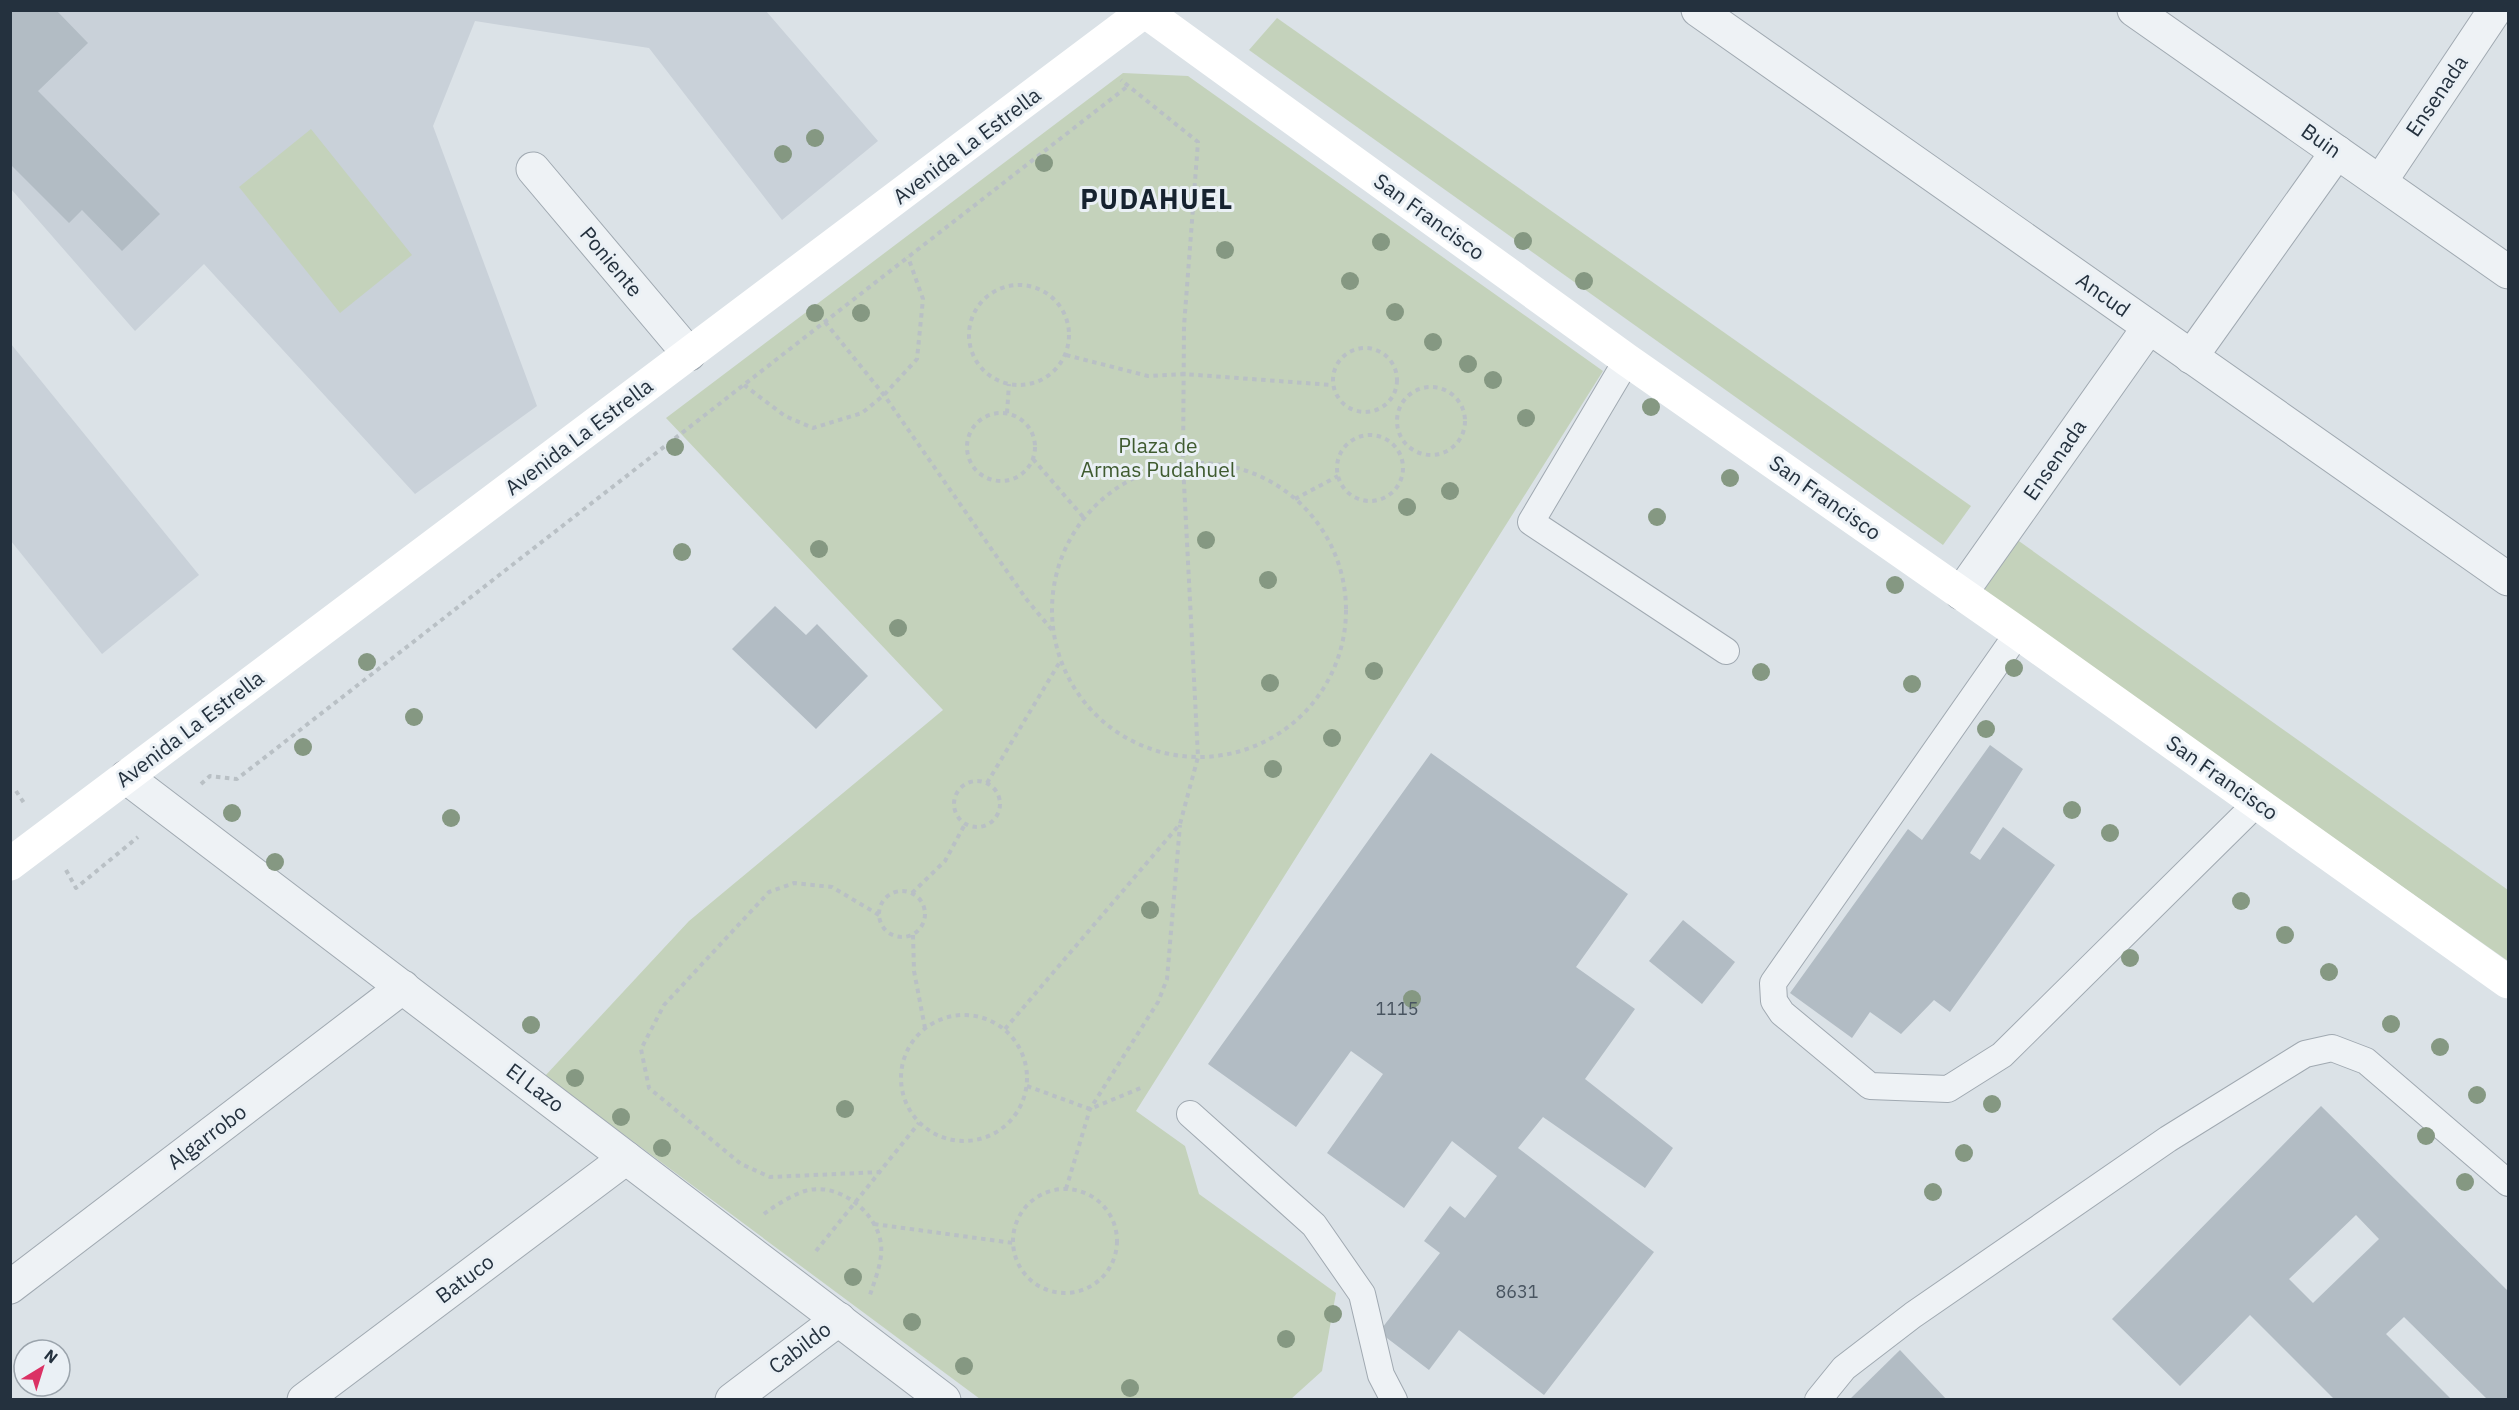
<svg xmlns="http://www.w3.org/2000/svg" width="2519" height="1410" font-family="'IBM Plex Sans',sans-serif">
<rect width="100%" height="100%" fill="#dbe2e7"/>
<!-- built -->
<g fill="#c9d1d9">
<polygon points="10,11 766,11 878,141 782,220 649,48 475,21 433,126 537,406 415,494 204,264 135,331 11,189"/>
<polygon points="11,344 199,575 102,654 11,541"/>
</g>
<!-- green -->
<g fill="#c4d2bb">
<polygon points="1277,18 1971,506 1943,545 1249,50"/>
<polygon points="1123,73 1188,76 1603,371 1136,1111 1185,1146 1199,1194 1336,1293 1322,1371 1291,1399 980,1399 545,1076 689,921 943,710 666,418"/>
<polygon points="311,129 412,255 340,313 239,187"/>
<polygon points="2009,534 2508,890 2508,961 1972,584"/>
</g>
<!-- building -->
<g fill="#b2bcc4" fill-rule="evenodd">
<polygon points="10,10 56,10 88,43 38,91 160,214 122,251 82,210 69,223 10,164"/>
<polygon points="775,606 806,635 817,624 868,676 816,729 732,649"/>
<polygon points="1990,745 2023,769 1970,853 1980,860 2003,827 2055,865 1950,1012 1934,1000 1901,1034 1870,1012 1852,1038 1790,993 1908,829 1922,840"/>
<polygon points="1431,753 1628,894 1576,967 1635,1009 1585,1079 1673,1148 1645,1188 1543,1117 1518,1148 1654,1252 1544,1395 1459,1330 1429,1370 1379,1332 1440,1253 1424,1241 1450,1206 1465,1218 1497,1176 1452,1141 1404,1208 1327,1153 1383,1074 1351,1051 1296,1127 1208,1064"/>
<polygon points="1683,920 1735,962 1702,1004 1649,961"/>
<path d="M2321 1106 2508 1291V1400H2488L2404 1317 2386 1334 2452 1400H2335L2250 1315 2180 1386 2112 1319ZM2356 1215 2379 1239 2313 1303 2289 1279Z"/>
<polygon points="1900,1350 1947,1400 1849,1400"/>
</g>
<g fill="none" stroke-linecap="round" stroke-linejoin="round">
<defs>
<g id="lane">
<polyline points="1627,360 1531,522 1726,651"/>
<polyline points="2018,633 1773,983 1774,1001 1782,1013 1870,1086 1948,1089 2002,1055 2257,803"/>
<polyline points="1190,1114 1314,1225 1362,1294 1381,1375 1394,1400"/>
<polyline points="1818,1400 1844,1368 1913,1315 2168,1139 2305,1054 2332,1048 2366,1061 2508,1183"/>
</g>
<g id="street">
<polyline points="1698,10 2508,579"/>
<polyline points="2134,10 2508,272"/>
<polyline points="533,169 689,354"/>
<polyline points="2380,182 2495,10"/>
<polyline points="2191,357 2337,152"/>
<polyline points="1961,593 2149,327"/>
<polyline points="126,777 944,1400"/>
<polyline points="10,1287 403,987"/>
<polyline points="304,1400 626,1158"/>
<polyline points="732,1400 839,1319"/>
</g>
</defs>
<!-- lane casing -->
<use href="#lane" stroke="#a0a9b1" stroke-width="28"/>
<!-- street casing -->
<use href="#street" stroke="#a0a9b1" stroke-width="35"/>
<!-- path -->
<g stroke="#b9c0c5" stroke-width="4" stroke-dasharray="4.5 4.5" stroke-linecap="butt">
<circle cx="1019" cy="335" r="50"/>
<polyline points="825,322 884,395 1027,600 1052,630"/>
<circle cx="1365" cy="380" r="32"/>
<polyline points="1066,355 1148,376 1184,374 1332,385"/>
<polyline points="744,385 785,416 813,428 862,413 884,395 917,359 923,299 908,257"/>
<circle cx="1431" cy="421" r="34"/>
<polyline points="1007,413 1009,384"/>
<circle cx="1001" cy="447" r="34"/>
<circle cx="1370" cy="468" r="33"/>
<polyline points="1033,459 1084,518"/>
<circle cx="1199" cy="610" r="147"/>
<polyline points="1295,499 1338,476"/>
<circle cx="977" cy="804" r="23"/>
<polyline points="987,783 1061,660"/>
<polyline points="201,784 210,776 237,779 1128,86"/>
<polyline points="16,791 24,803"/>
<polyline points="66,870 76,888 138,837"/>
<circle cx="902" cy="914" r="23"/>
<polyline points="912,893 945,861 965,824"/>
<polyline points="879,915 832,887 794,883 769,892 664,1005 641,1049 649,1088 741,1164 770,1177 881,1172"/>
<polyline points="913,935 914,971 925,1028"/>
<circle cx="964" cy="1078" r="63"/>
<polyline points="1005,1029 1180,824 1198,757 1183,464 1184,326 1198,142 1121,80"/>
<polyline points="1027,1086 1090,1109 1143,1087"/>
<polyline points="1066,1189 1090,1109 1158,1002 1167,979 1180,825"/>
<circle cx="1065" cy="1241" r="52"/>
<path d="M764 1214C776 1205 790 1196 805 1191 838 1181 877 1212 881 1244 883 1261 875 1279 870 1295"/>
<polyline points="874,1224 1013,1243"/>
<polyline points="816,1251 919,1123"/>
</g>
<!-- lane -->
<use href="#lane" stroke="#eef2f5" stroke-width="26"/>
<!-- street -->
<use href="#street" stroke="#eef2f5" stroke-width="33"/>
<!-- secondary -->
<g stroke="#fff" stroke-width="33">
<polyline points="1143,10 1627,360 2018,633 2508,982"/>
<polyline points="10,864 1146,10"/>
</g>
</g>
<!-- trees -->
<g fill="#859882">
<circle cx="815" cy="138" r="9"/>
<circle cx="783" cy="154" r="9"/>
<circle cx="1044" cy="163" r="9"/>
<circle cx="1523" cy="241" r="9"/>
<circle cx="1381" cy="242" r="9"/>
<circle cx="1225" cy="250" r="9"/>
<circle cx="1350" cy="281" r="9"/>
<circle cx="1584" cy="281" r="9"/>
<circle cx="1395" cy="312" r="9"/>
<circle cx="815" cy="313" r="9"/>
<circle cx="861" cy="313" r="9"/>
<circle cx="1433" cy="342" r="9"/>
<circle cx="1468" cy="364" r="9"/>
<circle cx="1493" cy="380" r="9"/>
<circle cx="1651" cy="407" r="9"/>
<circle cx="1526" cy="418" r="9"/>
<circle cx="675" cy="447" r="9"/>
<circle cx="1730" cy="478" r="9"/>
<circle cx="1450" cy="491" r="9"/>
<circle cx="1407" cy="507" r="9"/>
<circle cx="1657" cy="517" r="9"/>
<circle cx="1206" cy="540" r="9"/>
<circle cx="819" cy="549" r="9"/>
<circle cx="682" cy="552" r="9"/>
<circle cx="1268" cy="580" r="9"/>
<circle cx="1895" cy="585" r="9"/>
<circle cx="898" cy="628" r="9"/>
<circle cx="367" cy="662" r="9"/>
<circle cx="2014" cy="668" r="9"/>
<circle cx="1374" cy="671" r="9"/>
<circle cx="1761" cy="672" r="9"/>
<circle cx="1270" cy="683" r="9"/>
<circle cx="1912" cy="684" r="9"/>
<circle cx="414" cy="717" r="9"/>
<circle cx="1986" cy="729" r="9"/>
<circle cx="1332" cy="738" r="9"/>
<circle cx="303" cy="747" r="9"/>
<circle cx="1273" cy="769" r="9"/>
<circle cx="2072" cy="810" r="9"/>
<circle cx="232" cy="813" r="9"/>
<circle cx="451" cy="818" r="9"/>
<circle cx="2110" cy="833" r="9"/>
<circle cx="275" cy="862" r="9"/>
<circle cx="2241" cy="901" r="9"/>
<circle cx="1150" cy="910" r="9"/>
<circle cx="2285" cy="935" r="9"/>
<circle cx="2130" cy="958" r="9"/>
<circle cx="2329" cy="972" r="9"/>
<circle cx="1412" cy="999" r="9"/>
<circle cx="2391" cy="1024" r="9"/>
<circle cx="531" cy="1025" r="9"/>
<circle cx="2440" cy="1047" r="9"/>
<circle cx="575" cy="1078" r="9"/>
<circle cx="2477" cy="1095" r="9"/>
<circle cx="1992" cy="1104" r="9"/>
<circle cx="845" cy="1109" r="9"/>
<circle cx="621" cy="1117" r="9"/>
<circle cx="2426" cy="1136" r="9"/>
<circle cx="662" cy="1148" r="9"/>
<circle cx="1964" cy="1153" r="9"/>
<circle cx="2465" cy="1182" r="9"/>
<circle cx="1933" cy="1192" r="9"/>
<circle cx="853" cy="1277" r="9"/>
<circle cx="1333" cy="1314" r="9"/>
<circle cx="912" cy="1322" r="9"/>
<circle cx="1286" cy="1339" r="9"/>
<circle cx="964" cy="1366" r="9"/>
<circle cx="1130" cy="1388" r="9"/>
</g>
<g text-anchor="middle" stroke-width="6" stroke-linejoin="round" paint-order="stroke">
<!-- number labels -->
<g font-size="18" fill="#485460">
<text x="1397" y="1015">1115</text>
<text x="1517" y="1298">8631</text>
</g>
<!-- street labels -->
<g font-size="21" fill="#24313e" stroke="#eaf0f5">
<text transform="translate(2437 96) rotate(-56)" y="7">Ensenada</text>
<text transform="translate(2321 141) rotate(35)" y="7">Buin</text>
<text transform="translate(967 146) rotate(-37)" y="7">Avenida La Estrella</text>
<text transform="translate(1429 217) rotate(36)" y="7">San Francisco</text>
<text transform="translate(611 262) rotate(50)" y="7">Poniente</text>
<text transform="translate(2103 295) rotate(35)" y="7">Ancud</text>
<text transform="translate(579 437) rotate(-37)" y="7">Avenida La Estrella</text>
<text transform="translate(2055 460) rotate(-55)" y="7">Ensenada</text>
<text transform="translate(1825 498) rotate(35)" y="7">San Francisco</text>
<text transform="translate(190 729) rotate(-37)" y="7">Avenida La Estrella</text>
<text transform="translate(2222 778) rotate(35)" y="7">San Francisco</text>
<text transform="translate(535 1088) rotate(37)" y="7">El Lazo</text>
<text transform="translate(207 1137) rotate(-37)" y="7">Algarrobo</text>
<text transform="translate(465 1279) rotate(-37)" y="7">Batuco</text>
<text transform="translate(800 1348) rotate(-37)" y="7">Cabildo</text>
</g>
<!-- park labels -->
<g font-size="21" fill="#3f5b30" stroke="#eaf0f5">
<text x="1158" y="453">Plaza de<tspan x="1158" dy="24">Armas Pudahuel</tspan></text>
</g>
<!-- district labels -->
<g font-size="27" font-weight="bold" letter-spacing="1.5" fill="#16222f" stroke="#eaf0f5">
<text x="1157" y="209">PUDAHUEL</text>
</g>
</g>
<!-- border -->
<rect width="2519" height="1410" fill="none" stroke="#24313e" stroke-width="24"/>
<!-- north arrow -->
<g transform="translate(42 1368) rotate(38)"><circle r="28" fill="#eaf0f5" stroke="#9ba4ac" stroke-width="1.5"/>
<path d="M0-4.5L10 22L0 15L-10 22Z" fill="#db3164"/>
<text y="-9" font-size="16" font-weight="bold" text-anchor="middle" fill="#24313e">N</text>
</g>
</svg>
